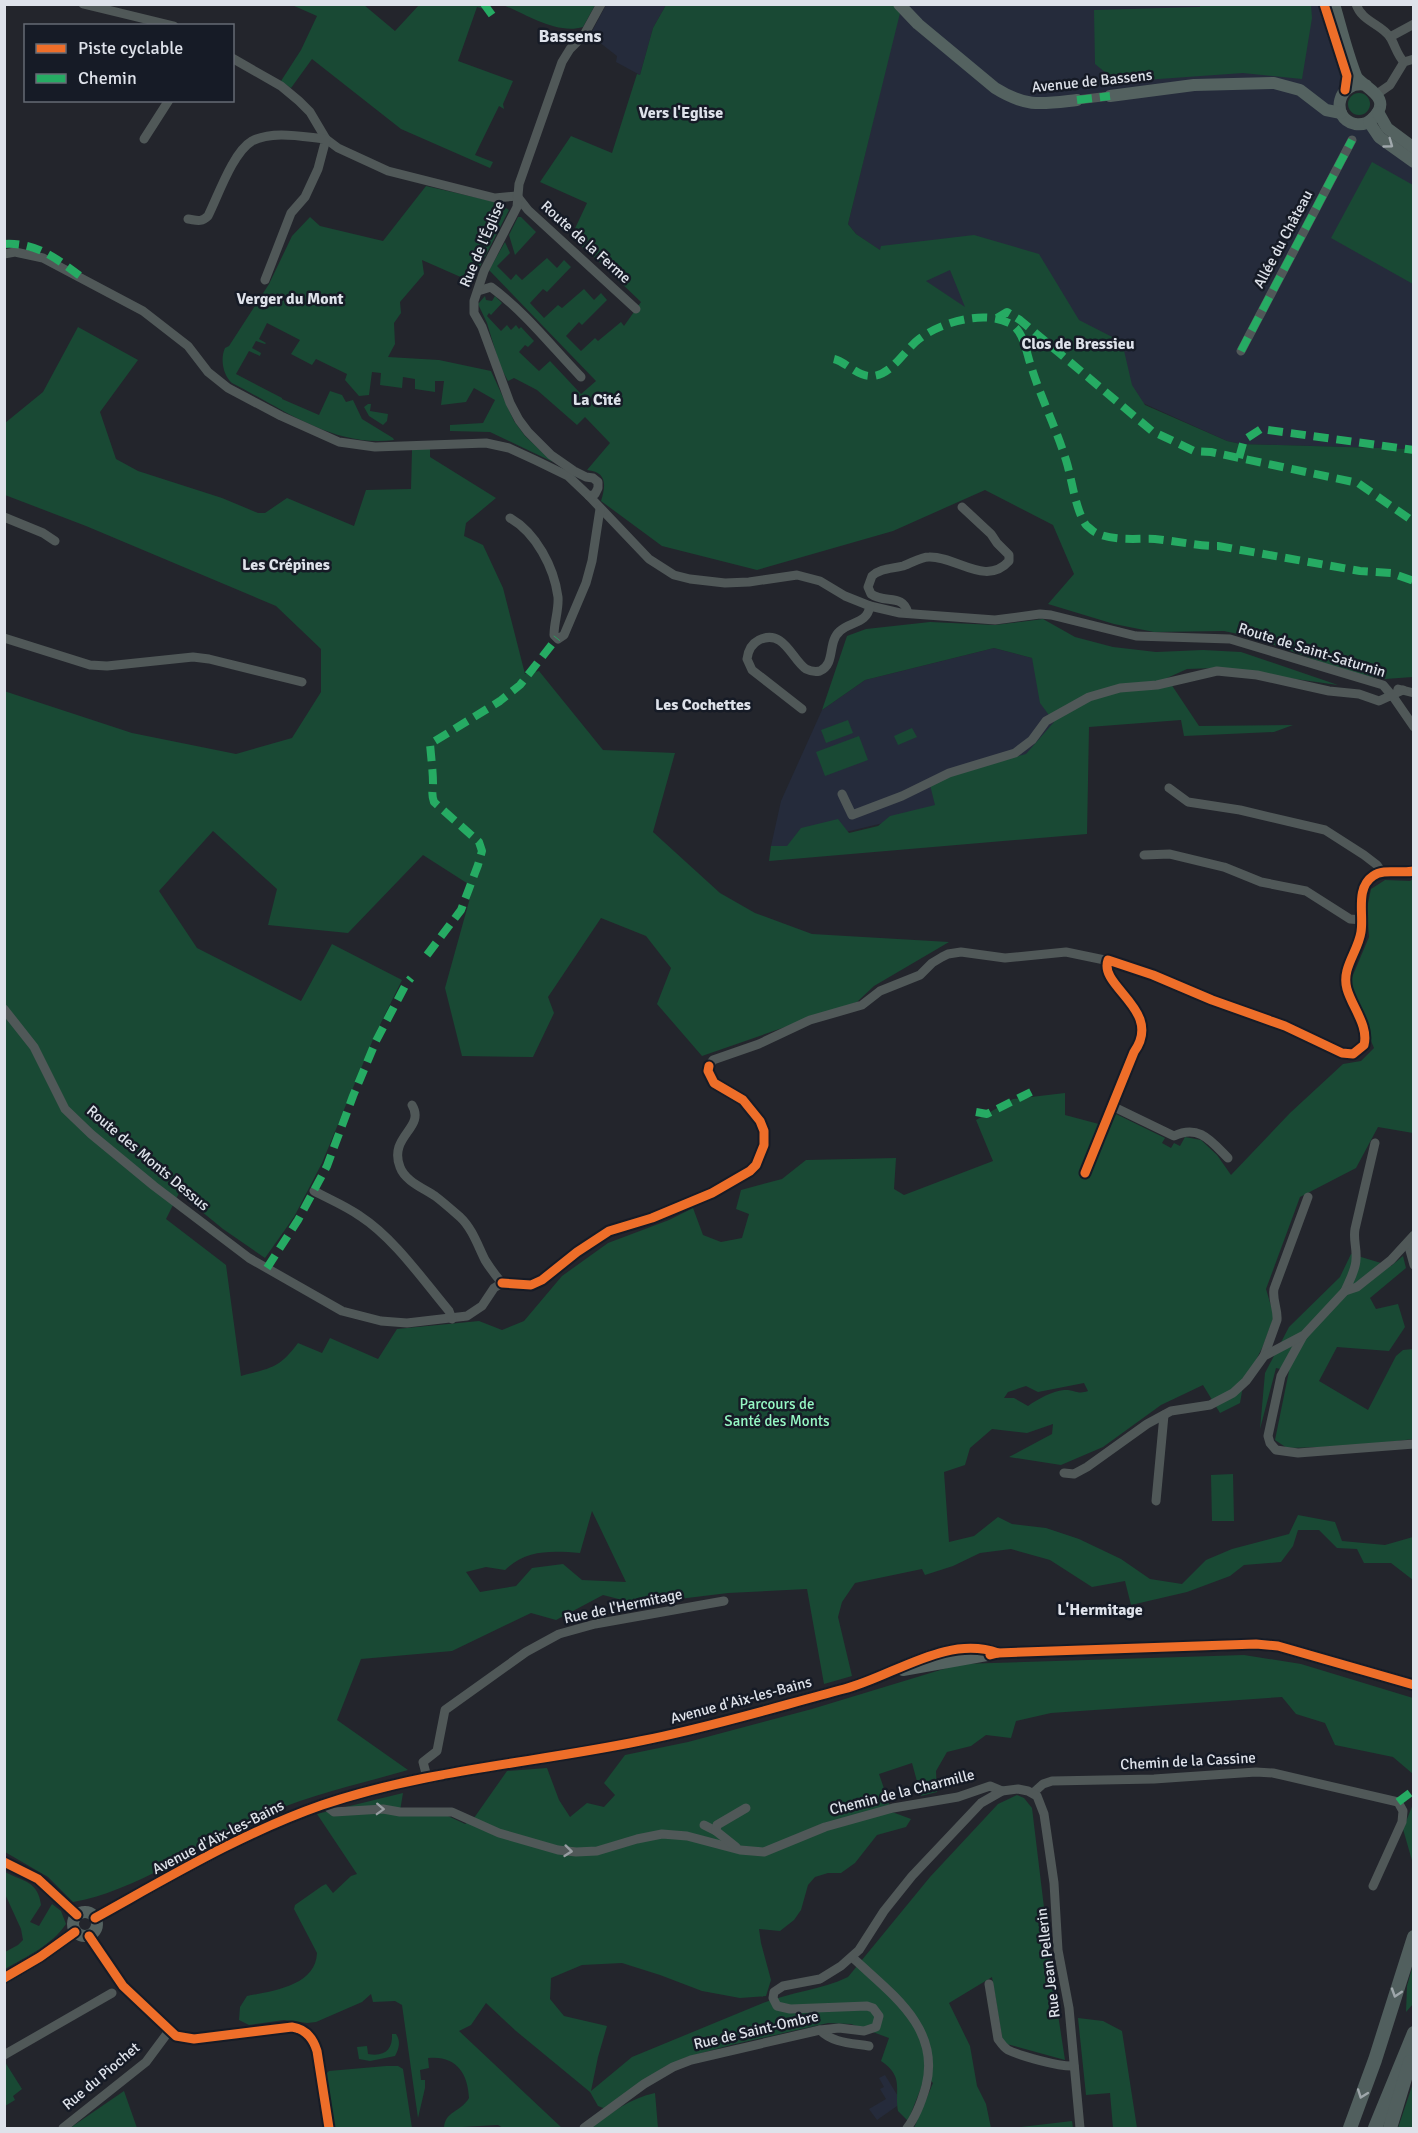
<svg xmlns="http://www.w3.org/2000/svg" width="1418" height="2133" font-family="Signika,sans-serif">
<rect width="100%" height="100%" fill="#23252c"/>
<!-- built -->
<g fill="#252b3b">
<polygon points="606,5 666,5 653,28 640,75 616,62 617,56 590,35"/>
<polygon points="897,5 1324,5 1347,76 1341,113 1364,124 1413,162 1413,449 1241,444 1227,441 1030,352 856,234 848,224 900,9"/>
<polygon points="994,648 1032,658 1059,730 1021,790 787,846 771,846 781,801 822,710 865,680"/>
<polygon points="885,2075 899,2098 897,2106 877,2120 869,2109 886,2099 880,2089 884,2087 879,2078"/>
</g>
<!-- green -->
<g fill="#194934" fill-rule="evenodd">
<polygon points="481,4 484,9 477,7 458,61 513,81 503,104 504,109 499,106 475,155 493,162 490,168 401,129 312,59 291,88 281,81 301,50 317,16 292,5 364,5 395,31 419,5"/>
<polygon points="1200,4 1311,5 1312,18 1302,79 1243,73 1117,82 1095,64 1094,10 1200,7"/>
<path d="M503 5H595L583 27C557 35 526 14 503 5Z"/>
<path d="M666 5H897L901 9 848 224 856 234 880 250 881 246 974 235 1039 254 1079 320 1122 342 1132 385 1145 405 1227 441 1241 444 1413 449V677L1385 679 1354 674 1252 637 1224 631 1154 632 1114 624 1048 604 1074 574 1053 525 985 490 893 531 757 570 662 546 601 501C606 485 607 472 587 470L610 443 585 417 577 425 537 390 514 378 508 381 500 366 487 323 478 304 485 296 486 300 492 301 495 296 502 303 491 315 489 313 487 316 501 331 507 325 511 330 516 325 519 329 521 327 534 341 528 347 525 345 519 352 539 371 550 361 581 394 596 381 489 270 505 242 510 253 497 266 511 280 516 274 522 280 547 258 557 268 564 260 571 267 547 292 543 289 530 303 544 318 558 305 562 308 584 289 594 300 601 293 607 300 582 325 579 322 566 336 581 351 595 338 598 341 621 322 624 326 641 302 593 256 571 237 587 203 540 182 571 136 612 153 637 74 640 75 653 28ZM950 270 965 307 926 281Z"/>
<circle cx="1359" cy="104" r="11"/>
<polygon points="1372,162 1413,185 1413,284 1331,238"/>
<path d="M426 186 496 202 509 210 472 282 422 260 424 274 400 302 401 313 394 323 395 344 388 357 439 360 491 371 514 421 525 436 553 462 490 432 450 431V425L483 423 495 400 474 388 466 402 441 405 444 381H435V392L415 389V379L403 377 402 388 380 385 381 373 372 372 369 395 359 396 345 380 347 374 316 359 312 365 291 354 300 340 267 323 259 339 266 343 265 344 256 341 252 348 261 353 260 356 249 351 236 374 282 398V399L319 415 330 391 342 395 346 402 353 400 362 419 393 438 394 440C334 448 283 409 232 383 223 375 220 359 225 348L229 346 269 284 292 236 310 217 320 226 383 241Z"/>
<polygon points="518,217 521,217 536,232 515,255 509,235"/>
<path d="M78 327 138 360 100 412 116 459 138 471 222 498 258 513H265L287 498 354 526 366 490 411 489 412 450 430 448V457L496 498 466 523 464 536 483 545 503 588 525 674 539 671 603 750 675 753 653 832 720 893 755 913 812 934 949 942 874 986 857 1002 702 1056 657 1004 671 968 646 936 601 918 548 997 554 1013 533 1057 462 1056 445 988 473 887 423 855 348 933 268 925 277 889 213 831 159 891 197 948 301 1001 332 944 402 980 374 1037 322 1163 294 1217 265 1258 223 1229 179 1193 166 1219 226 1265 241 1376C270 1368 279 1369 298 1343L322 1353 330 1338 378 1359 397 1329 479 1321 502 1330 524 1321 562 1276 608 1243 669 1220 693 1208 703 1235 721 1242 742 1238 749 1214 736 1209 741 1190 782 1179 806 1160 896 1158 894 1189 904 1195 993 1161 976 1120 1013 1099 1065 1093V1115L1110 1127 1116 1114 1165 1138 1162 1143 1171 1148 1174 1143 1180 1146 1185 1137 1201 1140 1217 1155 1231 1175 1290 1113 1343 1064 1361 1061 1374 1048 1357 1008 1350 982 1369 937 1367 908 1371 889 1385 880 1410 881 1413 879V1133L1378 1127 1356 1168 1300 1197 1266 1289 1274 1316 1263 1346 1243 1386 1240 1403 1220 1413 1203 1385 1161 1405 1103 1447 1061 1465 1009 1457 1052 1434 1053 1424 1027 1433 992 1429 970 1448 965 1465 944 1472 949 1542 974 1536 998 1517 1012 1524 1046 1528 1079 1539 1121 1559 1150 1579 1182 1584 1206 1560 1232 1549 1289 1534 1298 1515 1335 1522 1342 1541 1385 1545 1413 1537V1580L1391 1563H1364L1357 1549 1337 1548 1319 1530H1298L1293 1546 1281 1562 1244 1565 1230 1576 1187 1592 1131 1605 1125 1581 1092 1587 1050 1560 1011 1549 980 1553 953 1566 925 1575 922 1569 855 1583 842 1602 838 1617 852 1676 824 1684 807 1589 728 1593 638 1604 603 1595 556 1620 531 1613 452 1651 361 1659 337 1720 408 1770C357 1785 303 1796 256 1819 200 1846 133 1892 73 1902L48 1877 5 1852 4 691 132 733 236 754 292 738 321 692V649L276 606 86 526 5 495V423L43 392ZM1084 1383 1088 1391C1077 1395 1074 1389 1064 1390 1052 1391 1038 1399 1028 1406L1014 1398H1004L1008 1392 1026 1386 1038 1392ZM592 1511 626 1582 582 1580 563 1564 532 1568 516 1586 480 1592 466 1572 486 1567 505 1570C527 1549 552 1551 580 1553Z"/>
<polygon points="368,404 371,404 370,411 388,414 387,421 383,425 369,416 364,407"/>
<polygon points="1043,619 1075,637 1113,647 1156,652 1203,650 1241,652 1338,685 1216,668 1187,669 1167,678 1199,726 1293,725 1274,732 1184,736 1181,720 1089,727 1087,834 769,861 771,846 787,846 801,828 838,819 849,833 878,826 890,816 935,805 930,785 957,773 1026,754 1054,722 1040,703 1032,658 994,648 865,680 822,710 847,636 866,629 930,622 995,625"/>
<polygon points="848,720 853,733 826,743 821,730"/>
<polygon points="912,728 917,737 898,745 894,736"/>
<polygon points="859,736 868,760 825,776 816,752"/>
<polygon points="1351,1254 1391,1266 1403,1256 1406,1268 1370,1298 1376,1309 1398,1304 1405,1327 1389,1351 1337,1347 1319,1381 1368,1410 1396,1356 1403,1350 1413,1349 1413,1439 1358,1446 1287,1448 1275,1440 1289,1371 1276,1368 1260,1429 1265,1373 1289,1327 1340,1277"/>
<polygon points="1233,1474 1234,1521 1212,1521 1211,1475"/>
<path d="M1244 1655 1301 1664 1413 1698V1774L1393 1757 1335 1745 1325 1723 1296 1714 1282 1697 1051 1713 1016 1721 1011 1738 986 1735 971 1746 947 1752 936 1771 937 1792 921 1796 912 1763 879 1774 892 1812 911 1819 906 1827 877 1835 855 1863 841 1873H828L815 1877 808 1885 801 1910 794 1920 780 1931 759 1929 761 1943 771 1980 766 1996 740 1998 702 1991 660 1975 622 1963 582 1965 551 1978 550 1999 564 2016 607 2026 598 2057 591 2091 632 2057 763 2003C791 1992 821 1990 848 1977L930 1877 998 1804 1017 1795 1024 1798 1032 1808 1053 1982 1065 2060 1003 2043 992 1977 949 2003 970 2046 977 2086 986 2104 991 2128H914L933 2083 926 2075 908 2121 898 2111C894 2090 905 2077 881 2061L889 2038 851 2024 828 2023 731 2045 687 2057 664 2067 606 2109 598 2106 590 2092 516 2031 486 2003 471 2025 459 2031 562 2128H503L498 2125 444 2128C445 2111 461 2112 469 2098 468 2072 455 2055 428 2058L429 2068 420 2070 421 2080H425V2088L418 2118 402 2005 395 2001 373 2002 371 1994 362 2002 316 2022 307 2023 284 2020 249 2025 239 2020 240 2007 247 1996C272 1991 316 1986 317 1953L294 1909 295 1905 322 1886 326 1884 333 1893 351 1876 357 1874 317 1814 403 1793 400 1811 448 1816 465 1824 474 1818 507 1771 547 1768 559 1800 570 1817 587 1803 604 1807 615 1795 604 1783 625 1755 688 1742 812 1709 960 1664Z"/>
<polygon points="1413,1804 1413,1864 1403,1829"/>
<path d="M5 1872C24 1882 38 1881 41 1905L30 1922 39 1926 52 1904 61 1911 66 1924C52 1945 26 1957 5 1969V1952L18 1945 23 1940 21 1929 5 1894Z"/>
<polygon points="1413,1965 1413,2004 1406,2012 1407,1986"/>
<polygon points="1078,2018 1103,2021 1122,2031 1137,2128 1113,2128 1110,2093 1086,2095"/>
<path d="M392 2034H396C401 2041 399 2049 395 2056L370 2061 359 2059 357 2047 367 2046 368 2054C384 2057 393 2050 392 2034Z"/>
<polygon points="5,2062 22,2089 13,2096 15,2100 5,2106"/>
<polygon points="386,2066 398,2066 403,2069 412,2128 334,2128 326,2074 329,2071"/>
<polygon points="1413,2083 1413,2128 1398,2128"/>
<polygon points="124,2091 137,2128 70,2128"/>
<path d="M655 2093 658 2128H591C610 2113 631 2098 655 2093Z"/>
<polygon points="1072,2121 1073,2128 1021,2128 1021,2127"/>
</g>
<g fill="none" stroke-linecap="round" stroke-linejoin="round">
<!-- minor -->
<g stroke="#505858" stroke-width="9">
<polyline points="83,4 174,26"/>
<path d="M1356 4C1362 22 1380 23 1390 37 1395 45 1397 55 1404 62"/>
<polyline points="1390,37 1414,24"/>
<polyline points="232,58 281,86 299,101 310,112 326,139 338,148 388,171 495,198 517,196"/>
<polyline points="1377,94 1390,85 1404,62 1414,59"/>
<polyline points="1077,100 1110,96"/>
<polyline points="144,139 169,100"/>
<polyline points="517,196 528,210 636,309"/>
<path d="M188 219C196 220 201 223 208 216 218 196 233 152 252 141 273 130 304 137 326 139L318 169 305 197 291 213 265 280"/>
<polyline points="4,254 15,252 43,258 143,311 188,346 208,372 228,388 281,416 339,442 375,447 486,443 509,448 535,460 568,476 589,496 649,559 674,575 690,579 725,583 749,582 797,575 820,581 845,596 870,606 900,613 995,620 1040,614 1051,615 1136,636 1230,639 1383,685 1394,698 1414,727"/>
<path d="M478 291 491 287C525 312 552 347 581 377"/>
<polyline points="1241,351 1352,140"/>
<polyline points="589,496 595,494 598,488 598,482 593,478 586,477 574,471 551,455 528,432 519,420 510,403 482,327 474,313 474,301 484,271 517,207 519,184 562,62 570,49 584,35 601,4"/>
<polyline points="4,517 43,533 55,541"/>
<path d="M510 518C536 533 554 567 558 597 559 610 554 622 554 635L558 639 564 635 586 583 592 561 600 509"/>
<path d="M908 613C903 593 885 604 871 594L868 587 872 576C881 568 891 569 903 566 912 563 920 557 929 557 956 556 986 587 1009 561V555L997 543 991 534 962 507"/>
<polyline points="4,638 90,665 107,666 193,657 209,659 302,682"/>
<polyline points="1398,689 1414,693"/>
<path d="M802 709 752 670 747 659C748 651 751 644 759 640 784 628 792 660 806 669 810 671 815 672 820 671 836 664 827 642 840 631 851 621 867 624 870 606"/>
<polyline points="1169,788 1188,802 1240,810 1325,830 1364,855 1377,865 1382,872"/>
<polyline points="842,794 852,815 902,796 949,773 1015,753 1032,740 1046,721 1089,697 1120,688 1157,685 1217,671 1257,675 1329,691 1359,694 1379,701 1403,690"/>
<polyline points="1144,855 1170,854 1224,867 1261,882 1306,891 1350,919 1362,920"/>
<path d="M4 1009 34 1047 65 1109 91 1134 154 1186 249 1258 342 1311 381 1321 407 1323 467 1316 482 1306 494 1288 502 1283 531 1285 542 1280 577 1252 609 1231 652 1218 712 1193 750 1171 756 1165 762 1153 764 1145V1131L753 1110 743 1100 714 1083 708 1071 709 1066 713 1060 759 1044 810 1020 862 1005 880 991 920 975 932 963 942 957 948 954 961 952 1005 958 1066 952 1119 963 1153 975 1212 1000 1285 1026 1342 1053 1353 1054 1364 1045C1369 1026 1352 1007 1347 989 1341 968 1358 952 1361 932 1364 915 1355 888 1373 876 1383 868 1401 874 1414 871"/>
<path d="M412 1105C426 1128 388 1136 400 1167 405 1181 423 1188 435 1196 443 1202 452 1210 460 1217 472 1228 478 1246 485 1260 490 1268 496 1276 502 1283"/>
<path d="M1112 1106 1174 1136C1199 1124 1211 1141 1228 1158"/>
<path d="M1085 1173 1134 1052C1164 1010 1098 987 1108 960"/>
<path d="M314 1191C329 1199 346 1206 360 1216 394 1238 423 1280 449 1311L452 1319"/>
<polyline points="1408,1243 1414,1265"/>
<path d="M1345 1291C1349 1281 1356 1270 1356 1259 1357 1248 1353 1240 1355 1229L1375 1143"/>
<polyline points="1303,1336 1281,1376 1268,1436 1270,1443 1276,1450 1298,1453 1414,1444"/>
<path d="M1264 1356 1277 1320C1278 1309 1272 1300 1274 1289L1308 1197"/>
<polyline points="1064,1473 1074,1474 1087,1467 1147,1424 1171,1411 1210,1405 1233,1393 1246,1381 1264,1356 1304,1335 1345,1291 1357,1287 1391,1260 1414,1235"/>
<polyline points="1156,1501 1164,1415"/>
<polyline points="427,1777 423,1762 437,1751 445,1710 526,1652 559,1634 595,1624 724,1601"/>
<polyline points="1033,1793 1043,1784 1052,1781 1154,1779 1256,1772 1273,1773 1398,1802 1403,1811 1402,1822 1373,1886"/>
<polyline points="324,1804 334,1812 383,1809 400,1812 452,1812 499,1833 558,1850 576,1852 597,1851 637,1839 662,1834 687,1836 740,1850 764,1852 825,1827 893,1808 958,1797 990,1786 1002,1791"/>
<polyline points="704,1825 716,1831"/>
<polyline points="736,1847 716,1831 717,1825 746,1808"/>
<path d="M89 1936 123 1986 176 2036 194 2039 292 2027C306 2029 313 2038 317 2051L329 2128"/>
<path d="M852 1957C890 1993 941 2027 926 2086 922 2100 916 2117 907 2128"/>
<path d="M989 1984 998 2039C1001 2043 1003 2047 1008 2050 1021 2056 1059 2067 1074 2066"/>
<path d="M820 2030C832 2043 851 2043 869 2046"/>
<polyline points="4,2055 112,1993"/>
<polyline points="63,2128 146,2062 169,2031"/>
<polyline points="584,2128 644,2084 673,2067 691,2060 820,2030 839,2028 864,2031 876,2027 879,2016 873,2008 867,2006 790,2009 777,2006 773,1998 774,1992 783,1986 820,1979 841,1966 859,1950 884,1911 912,1876 981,1803 1002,1791 1018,1789 1028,1791 1037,1796 1044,1814 1054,1883 1058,1950 1069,2008 1080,2128"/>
</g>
<!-- major -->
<g stroke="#546260" stroke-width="12">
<path d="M899 4 918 24 995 88C1027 108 1042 104 1077 100"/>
<polyline points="1324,4 1347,76 1345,90"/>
<path d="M1334 4C1341 28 1347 53 1356 76 1361 87 1396 97 1372 119 1367 124 1361 125 1355 124 1329 118 1338 79 1366 85"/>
<polyline points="1110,96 1194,85 1274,83 1300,90 1326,110 1341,113"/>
<polyline points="1378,112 1387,128 1414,148"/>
<polyline points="1369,122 1379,137 1414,162"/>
<polyline points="903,1670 998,1653 1256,1644 1278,1646 1414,1685"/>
<polyline points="4,1862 38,1879 77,1915"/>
<circle cx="85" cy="1924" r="12"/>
<path d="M95 1918C169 1877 242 1833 322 1805 425 1770 534 1763 640 1741 708 1728 776 1707 844 1689 892 1677 947 1634 998 1653"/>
<polyline points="4,1978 40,1957 75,1932"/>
</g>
<!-- highway -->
<g stroke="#515f5e" stroke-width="14">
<polyline points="1350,2128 1375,2060 1414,1937"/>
<polyline points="1375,2128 1414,2033"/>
<polyline points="1390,2128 1410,2062"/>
</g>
<!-- quiet -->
<g stroke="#26ab63" stroke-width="8" stroke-dasharray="15 8" stroke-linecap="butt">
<polyline points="484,4 492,15"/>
<polyline points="1077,100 1110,96"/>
<path d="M4 244C38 242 58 260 83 278"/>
<polyline points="997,318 1007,312 1020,320 1152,431 1194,451 1211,452 1358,483 1414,522"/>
<polyline points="1241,351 1352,140"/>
<path d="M834 359C846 362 857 376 870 376 891 377 904 350 919 339 941 322 984 310 1009 323 1024 330 1026 352 1031 366 1041 398 1056 428 1066 460 1072 479 1075 509 1086 525 1087 526 1092 530 1093 531 1110 542 1136 538 1155 539 1177 541 1197 546 1218 546L1360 571 1391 573 1414 581"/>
<polyline points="1239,458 1244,440 1261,429 1414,450"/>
<path d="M427 955 461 910 478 865 482 851 479 842 434 802C431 794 433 791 433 783 433 772 431 756 430 744L500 701 520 685 557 638"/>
<polyline points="976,1112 987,1114 1031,1092"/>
<polyline points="267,1268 298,1220 327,1166 353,1096 376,1041 406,984 411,978"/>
<polyline points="1398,1802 1414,1790"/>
</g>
<defs>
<g id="cycleway">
<polyline points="1324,4 1347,76 1345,90"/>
<path d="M1085 1173 1134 1052C1164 1010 1098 987 1108 960L1153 975 1212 1000 1285 1026 1342 1053 1353 1054 1364 1045C1369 1026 1352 1007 1347 989 1341 968 1358 952 1361 932 1364 915 1355 888 1373 876 1383 868 1401 874 1414 871"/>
<polyline points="502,1283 531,1285 542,1280 577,1252 609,1231 652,1218 712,1193 750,1171 756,1165 764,1145 764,1131 760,1121 743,1100 714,1083 708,1071 709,1066"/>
<polyline points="990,1655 998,1653 1256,1644 1278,1646 1414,1685"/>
<polyline points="4,1862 38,1879 77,1915"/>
<path d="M95 1918C169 1877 242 1833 322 1805 425 1770 534 1763 640 1741 708 1728 776 1707 844 1689 892 1677 947 1634 998 1653"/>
<path d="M89 1936 123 1986 176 2036 194 2039 292 2027C306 2029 313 2038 317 2051L329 2128"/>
<polyline points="4,1978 40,1957 75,1932"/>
</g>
</defs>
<!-- cycleway casing -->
<use href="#cycleway" stroke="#161b26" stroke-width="13"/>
<!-- cycleway -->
<use href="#cycleway" stroke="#ee6e29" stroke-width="9"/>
</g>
<!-- one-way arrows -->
<defs><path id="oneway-chevron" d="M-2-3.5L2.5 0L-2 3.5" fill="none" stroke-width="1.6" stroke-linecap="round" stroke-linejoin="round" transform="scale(1.5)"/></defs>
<use stroke="#a0a8ac" href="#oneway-chevron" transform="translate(1389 144) rotate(36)"/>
<g stroke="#979da1">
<use href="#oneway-chevron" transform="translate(380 1809) rotate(2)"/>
<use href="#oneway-chevron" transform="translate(568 1851) rotate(6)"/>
</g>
<g stroke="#9fa7ab">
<use href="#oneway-chevron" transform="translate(1396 1993) rotate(108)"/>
<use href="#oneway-chevron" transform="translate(1362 2094) rotate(110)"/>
</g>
<g text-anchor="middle" stroke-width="5" stroke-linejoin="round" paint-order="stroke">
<!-- street labels -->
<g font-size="15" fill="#dee2ea" stroke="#161b26">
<text transform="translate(1092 81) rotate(-6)" y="5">Avenue de Bassens</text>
<text transform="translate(1283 239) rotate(-62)" y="5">Allée du Château</text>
<text transform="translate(586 242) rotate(42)" y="5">Route de la Ferme</text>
<text transform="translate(482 244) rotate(-67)" y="5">Rue de l'Église</text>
<text transform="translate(1312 650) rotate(17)" y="5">Route de Saint-Saturnin</text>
<text transform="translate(148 1158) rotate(40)" y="5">Route des Monts Dessus</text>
<text transform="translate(623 1606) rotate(-12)" y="5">Rue de l'Hermitage</text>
<text transform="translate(741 1700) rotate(-15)" y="5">Avenue d'Aix-les-Bains</text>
<text transform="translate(1188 1761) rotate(-3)" y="5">Chemin de la Cassine</text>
<text transform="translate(902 1792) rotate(-14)" y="5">Chemin de la Charmille</text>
<text transform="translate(218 1837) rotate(-27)" y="5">Avenue d'Aix-les-Bains</text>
<text transform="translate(1048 1963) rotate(-97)" y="5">Rue Jean Pellerin</text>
<text transform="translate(756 2030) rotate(-13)" y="5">Rue de Saint-Ombre</text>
<text transform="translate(101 2076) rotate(-40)" y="5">Rue du Piochet</text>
</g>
<!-- park labels -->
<g font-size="15" fill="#96f8c4" stroke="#161b26">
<text x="777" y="1409">Parcours de<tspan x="777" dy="17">Santé des Monts</tspan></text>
</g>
<!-- neighbourhood labels -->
<g font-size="16" font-weight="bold" fill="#dee2ea" stroke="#161b26">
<text x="681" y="118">Vers l'Eglise</text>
<text x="290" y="304">Verger du Mont</text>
<text x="1078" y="349">Clos de Bressieu</text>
<text x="597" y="405">La Cité</text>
<text x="286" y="570">Les Crépines</text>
<text x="703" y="710">Les Cochettes</text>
<text x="1100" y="1615">L'Hermitage</text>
</g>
<!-- quarter labels -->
<g font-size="18" font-weight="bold" fill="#dee2ea" stroke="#161b26">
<text x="570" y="42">Bassens</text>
</g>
</g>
<!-- border -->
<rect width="1418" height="2133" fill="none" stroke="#dee2ea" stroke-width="12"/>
<!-- legend -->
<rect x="24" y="24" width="210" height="78" fill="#161b26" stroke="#666b74" stroke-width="1.5"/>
<rect x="36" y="44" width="30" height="9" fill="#ee6e29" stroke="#666b74" stroke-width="1.5"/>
<text x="78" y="54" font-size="18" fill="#dee2ea">Piste cyclable</text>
<rect x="36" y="74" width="30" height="9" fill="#26ab63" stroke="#666b74" stroke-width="1.5"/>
<text x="78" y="84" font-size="18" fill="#dee2ea">Chemin</text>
</svg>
